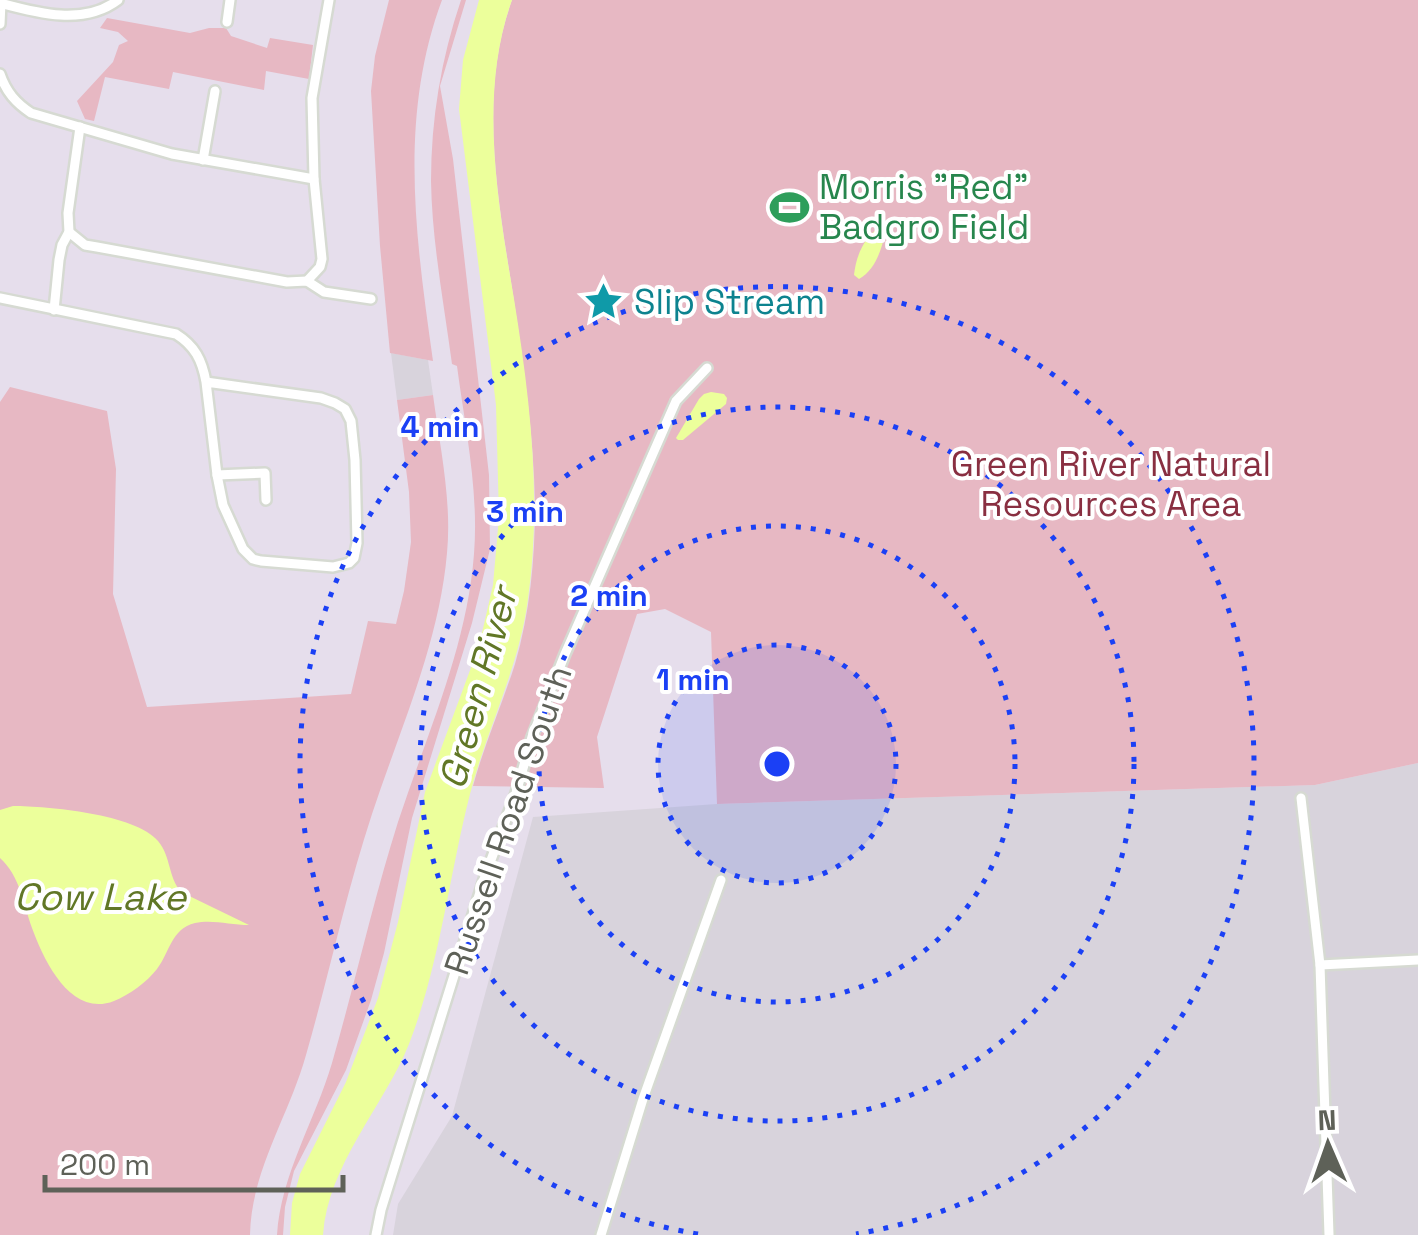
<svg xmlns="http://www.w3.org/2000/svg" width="1418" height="1235" font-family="'Space Grotesk',sans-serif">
<rect width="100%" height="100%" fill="#e6deec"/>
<!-- industrial -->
<g fill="#d8d3dc">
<polygon points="391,353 428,360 433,395 397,400"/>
<polygon points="1418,763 1418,1235 393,1235 398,1204 452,1116 533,817 717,804 1315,785"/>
</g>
<!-- green -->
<g fill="#e7b8c3">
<path d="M389 0H442C398 118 416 240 433 361L390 353 380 246 371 91 375 56Z"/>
<path d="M461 0H466L440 86 453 159 489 475 490 549 472 623 412 818 384 953 371 1000 346 1070 294 1171 285 1207 283 1235H277C281 1174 315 1121 332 1063 355 983 373 901 398 822 427 734 467 647 474 554 479 491 465 427 457 366L452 364C444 304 432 242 431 181 431 119 441 59 461 0Z"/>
<path d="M512 0H1418V763L1315 785 717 804 711 632 665 609 637 614 597 737 604 788 473 786C484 745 502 705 515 664 530 613 535 558 535 506 534 437 524 369 514 301 499 204 477 96 512 0Z"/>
<polygon points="107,18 190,33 209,28 226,28 231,36 267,48 270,38 313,45 309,79 266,71 264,90 173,72 169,89 105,77 94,121 85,119 77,101 113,62 119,45 128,41 118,32 100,28"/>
<path d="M10 387 107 411 116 469 113 594 147 707 351 694 368 621 396 624 404 591 411 542 409 492 397 400 433 395C440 447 452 501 447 553 439 644 400 729 372 814 346 893 329 975 306 1055 289 1116 251 1171 250 1235H0V402Z"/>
</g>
<!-- water -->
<g fill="#ecff9b">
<path d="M479 0H512C478 94 498 204 514 299 530 397 542 500 528 599 519 668 487 728 470 794 449 876 440 964 409 1044 383 1108 328 1164 323 1235H290L292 1203 300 1174 346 1082 378 998 398 922 425 792 479 646 493 585 499 517 496 405 459 109 463 60Z"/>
<path d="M880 227 885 234C881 251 875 270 859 279L854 275C856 256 864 237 880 227Z"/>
<polygon points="711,392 724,394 727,398 726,404 683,440 678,440 676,438 699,399 704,394"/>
<path d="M13 806C47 806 136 814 158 841 171 856 168 877 181 892L249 925C231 925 212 919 195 923 171 929 170 952 157 969 147 982 129 995 114 1001 71 1018 44 961 32 928 23 903 20 876 0 858V810Z"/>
</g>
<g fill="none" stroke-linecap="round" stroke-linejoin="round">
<defs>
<g id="street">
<path d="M0 3C37 13 84 26 118 0"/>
<polyline points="227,22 230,0"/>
<polyline points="0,24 1,3"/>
<path d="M0 74C6 92 16 103 31 113L172 154 314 179"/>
<polyline points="203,160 215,91"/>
<polyline points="69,232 85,245 97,247 287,282 307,281 324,292 371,299"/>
<polyline points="307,281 320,267 322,259 314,179 312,98 329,0"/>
<path d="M0 298 176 334C195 346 202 360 206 382L321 398 335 403 345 409 351 421 355 460 357 543 354 558 349 563 333 567 261 561 253 559 243 549 223 505 217 475 206 382"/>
<polyline points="54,310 59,260 62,245 69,232 68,213 80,127"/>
<polyline points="217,475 265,473 266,500"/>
<polyline points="1301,798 1320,965 1329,1235"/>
<polyline points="1320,965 1418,960"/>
<polyline points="376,1235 381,1210 485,876 516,793 532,737 565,654 676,401 707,368"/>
<polyline points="601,1235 643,1099 721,880"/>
</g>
</defs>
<!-- street casing -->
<use href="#street" stroke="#d6dad2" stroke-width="14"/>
<!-- street -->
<use href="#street" stroke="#fff" stroke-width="9"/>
</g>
<!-- distance rings -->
<circle cx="777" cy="764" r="119" fill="#1b40f5" fill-opacity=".12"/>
<g fill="none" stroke="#1b40f5" stroke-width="5" stroke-dasharray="5 10">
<circle cx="777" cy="764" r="119"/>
<circle cx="777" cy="764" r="238"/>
<circle cx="777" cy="764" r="357"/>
<path d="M698 1234A477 477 0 1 1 856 1234"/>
</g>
<!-- icons -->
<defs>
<symbol id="stadium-bare" viewBox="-9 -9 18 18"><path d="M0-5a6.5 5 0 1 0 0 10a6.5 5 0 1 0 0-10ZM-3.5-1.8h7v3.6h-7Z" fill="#2e9e5b" stroke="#fff" stroke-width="2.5" paint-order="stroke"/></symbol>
<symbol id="sight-bare" viewBox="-9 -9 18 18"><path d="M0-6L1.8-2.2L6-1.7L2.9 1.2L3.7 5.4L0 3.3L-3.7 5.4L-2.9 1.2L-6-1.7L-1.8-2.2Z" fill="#0f9aa8" stroke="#fff" stroke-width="2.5" paint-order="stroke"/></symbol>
</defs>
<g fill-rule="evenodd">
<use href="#stadium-bare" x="762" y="180" width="55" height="55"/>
<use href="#sight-bare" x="576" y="274" width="55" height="55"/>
</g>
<g text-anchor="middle" stroke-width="8" stroke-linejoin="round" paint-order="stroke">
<!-- leisure labels -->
<g font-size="35" fill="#27864d" stroke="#fff" text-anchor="start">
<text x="819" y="199">Morris "Red"<tspan x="819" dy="40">Badgro Field</tspan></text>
</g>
<!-- culture labels -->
<g font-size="35" fill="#0d838f" stroke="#fff" text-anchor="start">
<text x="634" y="314">Slip Stream</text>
</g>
<!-- park labels -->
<g font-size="35" fill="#892f41" stroke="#fff">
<text x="1111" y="476">Green River Natural<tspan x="1111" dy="40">Resources Area</tspan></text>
</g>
<!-- street labels -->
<g font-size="35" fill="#5e6158" stroke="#fff">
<text transform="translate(508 820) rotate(-71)" y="12">Russell Road South</text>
</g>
<!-- water labels -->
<g font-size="38" font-style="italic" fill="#617726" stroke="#fff">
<text transform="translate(478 688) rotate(-75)" y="13">Green River</text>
<text x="100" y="910">Cow Lake</text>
</g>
</g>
<circle cx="777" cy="764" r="15" fill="#1b40f5" stroke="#fff" stroke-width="5"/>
<g font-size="30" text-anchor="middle" font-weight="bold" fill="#1b40f5" stroke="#fff" stroke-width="8" stroke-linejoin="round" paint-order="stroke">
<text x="440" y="437">4 min</text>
<text x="525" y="522">3 min</text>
<text x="609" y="606">2 min</text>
<text x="693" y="690">1 min</text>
</g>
<!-- north arrow -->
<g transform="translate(1328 1145) rotate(358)" stroke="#ffffff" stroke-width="8" paint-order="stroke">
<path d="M0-8L18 38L0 25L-18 38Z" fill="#5e6158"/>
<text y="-15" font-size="28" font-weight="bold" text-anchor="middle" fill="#5e6158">N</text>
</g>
<!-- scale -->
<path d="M45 1175v15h298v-15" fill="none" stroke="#5e6158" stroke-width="5"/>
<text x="60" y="1175" font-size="30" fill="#5e6158" stroke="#ffffff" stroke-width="8" paint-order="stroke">200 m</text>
</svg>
